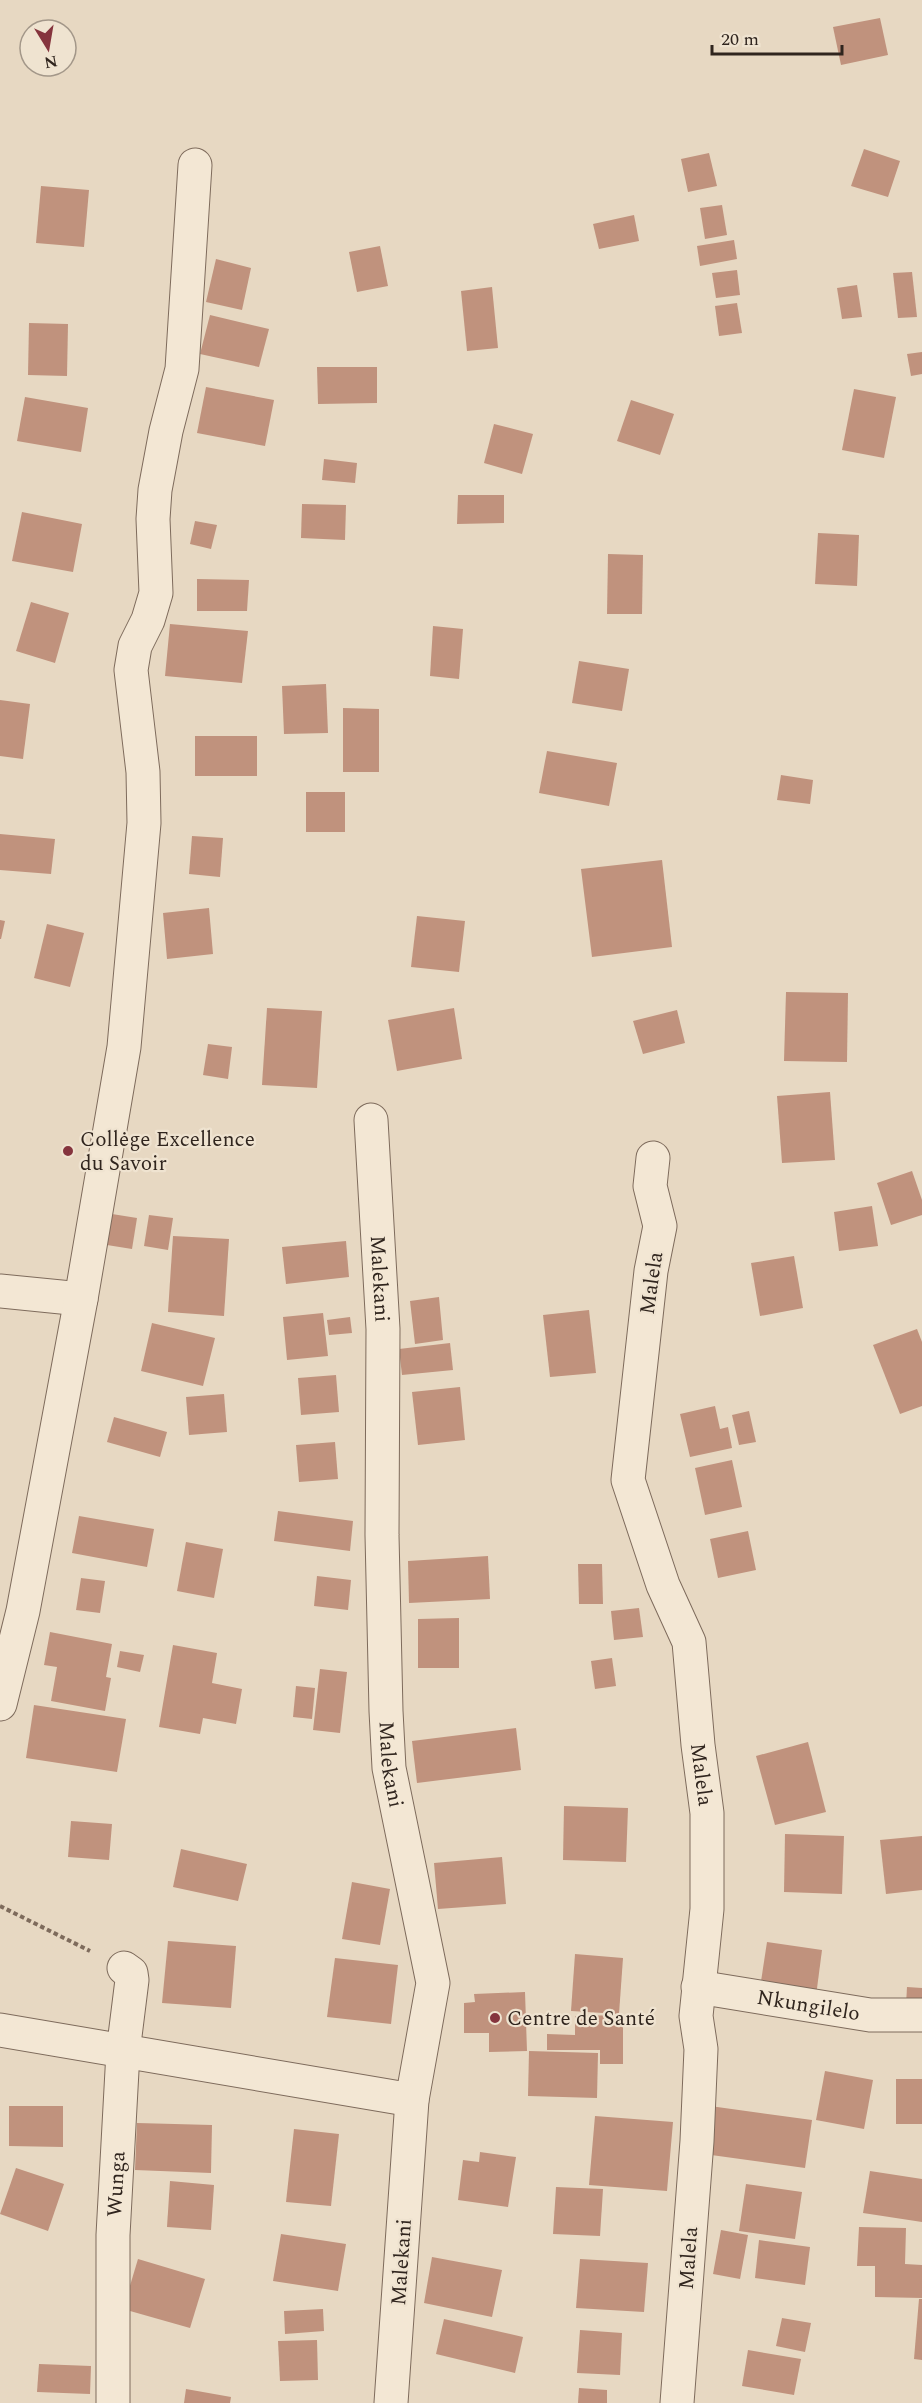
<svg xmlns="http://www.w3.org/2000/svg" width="922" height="2403" font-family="Spectral,serif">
<rect width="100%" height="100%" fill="#e7d8c2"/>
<!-- building -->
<g fill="#c0927d">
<polygon points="880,18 888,55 841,65 833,27"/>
<polygon points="864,149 900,161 888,197 851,186"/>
<polygon points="709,153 717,186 688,192 681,159"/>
<polygon points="41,186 89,190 84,247 36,243"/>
<polygon points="722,205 727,235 705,239 700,208"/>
<polygon points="634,215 639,241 599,249 593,224"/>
<polygon points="734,240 737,259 700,266 697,246"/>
<polygon points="380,246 388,286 357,292 349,252"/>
<polygon points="216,259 251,268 242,310 206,302"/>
<polygon points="737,270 740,295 716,298 712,273"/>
<polygon points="912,272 917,317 898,318 893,273"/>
<polygon points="857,285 862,317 842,319 837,288"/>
<polygon points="492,287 498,348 467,351 461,291"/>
<polygon points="737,303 742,333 719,336 715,306"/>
<polygon points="210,315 269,329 259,367 200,354"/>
<polygon points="29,323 68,324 67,376 28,375"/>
<polygon points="922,352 922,374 911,376 907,354"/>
<polygon points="317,367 377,367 377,403 318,404"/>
<polygon points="206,387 274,400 265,446 197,433"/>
<polygon points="854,389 896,397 884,458 842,450"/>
<polygon points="25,397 88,408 81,452 17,441"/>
<polygon points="631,400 674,414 660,455 617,441"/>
<polygon points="494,424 533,434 522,474 484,463"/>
<polygon points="324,459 357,463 355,483 322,480"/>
<polygon points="458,495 504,495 504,523 457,524"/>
<polygon points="302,504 346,505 345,540 301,538"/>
<polygon points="22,512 82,524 73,572 12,561"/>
<polygon points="195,521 217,525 211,549 190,544"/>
<polygon points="818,533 859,535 857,586 815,584"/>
<polygon points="608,554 643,555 642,614 607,614"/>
<polygon points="197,579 249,580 247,611 197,611"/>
<polygon points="31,602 69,613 55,663 16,651"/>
<polygon points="170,624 248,631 242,683 165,676"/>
<polygon points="433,626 463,629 459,679 430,676"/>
<polygon points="579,661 629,669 622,711 572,703"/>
<polygon points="326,684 328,733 284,734 282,686"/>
<polygon points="0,700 30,704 23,759 0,756"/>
<polygon points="343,708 379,709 379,772 343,772"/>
<rect x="195" y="736" width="62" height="40"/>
<polygon points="547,751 617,763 609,806 539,793"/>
<polygon points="781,775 813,780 810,804 777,800"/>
<rect x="306" y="792" width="39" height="40"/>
<polygon points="0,834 55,839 51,874 0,870"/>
<polygon points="192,836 223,838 220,877 189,874"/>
<polygon points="662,860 672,947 592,957 581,869"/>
<polygon points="209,908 213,954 167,959 163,913"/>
<polygon points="417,916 465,921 459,972 411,967"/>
<polygon points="0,920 5,921 1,939 0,939"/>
<polygon points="47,924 84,933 70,987 34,978"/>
<polygon points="786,992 848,993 847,1062 784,1061"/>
<polygon points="267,1008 322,1011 317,1088 262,1085"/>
<polygon points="454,1008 462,1059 397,1071 388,1020"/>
<polygon points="677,1010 685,1043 643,1054 633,1021"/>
<polygon points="208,1044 232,1047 228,1079 203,1075"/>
<polygon points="830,1092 835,1160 782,1163 777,1096"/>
<polygon points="912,1171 922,1200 922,1215 891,1225 877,1183"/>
<polygon points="872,1206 878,1246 839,1251 834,1212"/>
<polygon points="112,1214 137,1218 132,1249 107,1245"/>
<polygon points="149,1215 173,1218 168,1250 144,1246"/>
<polygon points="173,1236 229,1239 224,1316 168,1312"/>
<polygon points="346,1241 349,1277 286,1284 282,1247"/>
<polygon points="794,1256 803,1308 760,1316 751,1263"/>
<polygon points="439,1297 443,1340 415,1344 410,1301"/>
<polygon points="589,1310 596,1373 550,1377 543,1315"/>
<polygon points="323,1313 328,1356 287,1360 283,1317"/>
<polygon points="350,1317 352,1333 329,1335 327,1320"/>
<polygon points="152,1323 215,1338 203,1386 141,1371"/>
<polygon points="917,1329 922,1342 922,1406 900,1414 873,1345"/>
<polygon points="450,1343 453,1370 402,1375 399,1349"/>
<polygon points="336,1375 339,1412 301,1415 298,1378"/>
<polygon points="460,1387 465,1440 418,1445 412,1392"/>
<polygon points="224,1394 227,1432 189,1435 186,1397"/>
<polygon points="715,1406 720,1429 728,1427 732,1448 690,1457 680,1414"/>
<polygon points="749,1411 756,1442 739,1445 732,1415"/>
<polygon points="114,1417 167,1432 160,1457 107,1442"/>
<polygon points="335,1442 338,1479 299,1482 296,1445"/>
<polygon points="732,1460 742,1507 705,1515 695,1468"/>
<polygon points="278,1511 353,1521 350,1551 274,1541"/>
<polygon points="79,1516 154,1529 147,1567 72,1553"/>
<polygon points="748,1531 756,1570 718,1578 710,1539"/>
<polygon points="186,1542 223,1549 214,1598 177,1591"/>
<polygon points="488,1556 490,1599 409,1603 408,1561"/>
<polygon points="578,1564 602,1564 603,1604 579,1604"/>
<polygon points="317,1576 351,1580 348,1610 314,1606"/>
<polygon points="81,1578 105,1581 100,1613 76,1610"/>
<polygon points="639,1608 643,1637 614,1640 611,1611"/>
<polygon points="459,1618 459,1668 418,1668 418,1619"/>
<polygon points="50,1632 112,1644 106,1677 111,1678 105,1711 51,1701 57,1667 44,1665"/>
<polygon points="173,1645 217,1653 212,1683 242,1689 236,1724 203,1718 200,1734 159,1727"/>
<polygon points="120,1651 144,1655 140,1672 117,1667"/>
<polygon points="612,1658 616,1686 595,1689 591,1661"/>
<polygon points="320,1669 347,1672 340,1733 313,1730"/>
<polygon points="296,1686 315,1688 312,1719 293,1717"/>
<polygon points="34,1705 126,1719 117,1772 26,1758"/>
<polygon points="516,1728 521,1770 417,1783 412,1741"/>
<polygon points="808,1742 826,1812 775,1825 756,1756"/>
<polygon points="564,1806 628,1808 626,1862 563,1860"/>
<polygon points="71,1821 112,1824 109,1860 68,1857"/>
<polygon points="785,1834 844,1836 842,1894 784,1892"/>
<polygon points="922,1836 922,1890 886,1894 880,1840"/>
<polygon points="181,1849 247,1864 238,1901 173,1887"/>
<polygon points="502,1857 506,1904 438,1909 434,1863"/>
<polygon points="352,1882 390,1889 380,1945 342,1939"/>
<polygon points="168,1941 236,1946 231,2008 162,2003"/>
<polygon points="767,1942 822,1950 816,1996 760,1988"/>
<polygon points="575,1954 623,1958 619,2014 571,2011"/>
<polygon points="335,1958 398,1965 391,2024 327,2017"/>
<polygon points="907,1987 922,1988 922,2006 906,2005"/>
<polygon points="525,1992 527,2051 489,2052 489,2033 464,2033 464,2003 475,2002 474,1994"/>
<polygon points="623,2015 623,2064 600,2064 600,2050 547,2050 547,2034 575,2035 575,2016"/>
<polygon points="529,2051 598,2053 597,2098 528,2096"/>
<polygon points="825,2071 873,2080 864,2129 816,2120"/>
<rect x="896" y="2079" width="26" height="45"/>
<polygon points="9,2106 63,2106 63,2147 9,2146"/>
<polygon points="710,2106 812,2120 805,2168 704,2154"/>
<polygon points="595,2116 673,2122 667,2191 589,2185"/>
<polygon points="137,2123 212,2125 211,2173 135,2170"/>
<polygon points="294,2129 339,2134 331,2206 286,2202"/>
<polygon points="480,2152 516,2157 508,2207 458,2200 463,2160 479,2162"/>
<polygon points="16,2168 64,2184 48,2231 0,2214"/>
<polygon points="870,2171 922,2179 922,2222 863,2213"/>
<polygon points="170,2181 214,2185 211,2230 167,2227"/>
<polygon points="746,2184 802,2192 795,2239 739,2231"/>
<polygon points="556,2187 603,2189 600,2236 553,2234"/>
<polygon points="859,2227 906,2228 905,2264 922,2265 922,2298 875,2297 875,2266 857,2266"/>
<polygon points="721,2230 748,2235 740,2279 713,2274"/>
<polygon points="281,2234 346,2244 338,2291 273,2281"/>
<polygon points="759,2240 810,2247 805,2285 755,2278"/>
<polygon points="432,2257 502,2270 492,2317 424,2303"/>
<polygon points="138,2259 205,2279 190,2328 123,2309"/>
<polygon points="580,2259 648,2263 644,2312 576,2308"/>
<polygon points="919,2299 922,2299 922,2360 914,2359"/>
<polygon points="323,2309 324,2331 285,2334 284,2311"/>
<polygon points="782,2318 811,2323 805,2352 776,2346"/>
<polygon points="444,2319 523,2337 515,2373 436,2354"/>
<polygon points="580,2330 622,2333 620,2375 577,2373"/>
<polygon points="317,2340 318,2380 280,2381 278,2341"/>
<polygon points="748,2350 801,2359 794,2395 742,2386"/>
<polygon points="39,2364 91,2366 90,2394 37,2392"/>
<polygon points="579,2388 607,2390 607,2403 578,2403"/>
<polygon points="186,2389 231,2397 230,2403 184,2403"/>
</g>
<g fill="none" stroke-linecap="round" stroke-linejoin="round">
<defs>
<g id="minor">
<path id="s1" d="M371 1120 383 1329 382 1535 386 1711 389 1768 433 1983 412 2100 391 2403"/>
<path id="s2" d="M653 1158 650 1186 660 1226 651 1271 628 1480 663 1585 689 1642 698 1745 707 1813V1909L696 2016 701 2049 697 2141 677 2403"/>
<polyline points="0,1291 81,1299"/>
<polyline points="0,1704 23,1611 81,1299 124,1047 144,823 143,772 131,670 135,646 148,620 156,593 153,519 155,490 166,431 182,369 195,165"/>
<path id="s3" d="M698 1987 870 2015H922"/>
<polyline points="0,2030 412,2100"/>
<path id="s4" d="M113 2403V2235L123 2052 132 1980 131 1973 124 1968"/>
</g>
</defs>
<!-- minor casing -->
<use href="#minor" stroke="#7e6b5c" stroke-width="35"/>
<!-- path -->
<polyline stroke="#7e6b5c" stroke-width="4" stroke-dasharray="4.5 3" stroke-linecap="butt" points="0,1906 90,1951"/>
<!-- minor -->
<use href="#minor" stroke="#f3e7d4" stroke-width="33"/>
</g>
<!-- markers -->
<g fill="#85343d" stroke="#efe3d0" stroke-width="2">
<circle cx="68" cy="1151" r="6"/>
<circle cx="495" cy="2018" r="6"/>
</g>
<g text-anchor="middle" stroke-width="4.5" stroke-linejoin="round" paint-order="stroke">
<!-- poi labels -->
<g font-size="21" fill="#30251e" stroke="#efe3d0" text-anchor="start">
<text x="80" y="1146">Collėge Excellence<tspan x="80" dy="24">du Savoir</tspan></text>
<text x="507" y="2025">Centre de Santé</text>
</g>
<!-- street labels -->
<g font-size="21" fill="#30251e" stroke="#efe3d0">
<text dy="7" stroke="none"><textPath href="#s1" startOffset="159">Malekani</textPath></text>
<text transform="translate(651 1283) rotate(-82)" y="7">Malela</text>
<text dy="7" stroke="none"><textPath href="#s1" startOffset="645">Malekani</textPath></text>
<text dy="7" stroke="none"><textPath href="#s2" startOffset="632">Malela</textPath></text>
<text dy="7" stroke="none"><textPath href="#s3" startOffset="112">Nkungilelo</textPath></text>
<text dy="7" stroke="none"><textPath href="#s4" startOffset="219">Wunga</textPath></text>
<text transform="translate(688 2258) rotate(-86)" y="7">Malela</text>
<text transform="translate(401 2262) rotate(-86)" y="7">Malekani</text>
</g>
</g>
<!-- north arrow -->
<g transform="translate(48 48) rotate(169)"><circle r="28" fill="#efe3d0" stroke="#a39789" stroke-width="1.5"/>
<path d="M0-4.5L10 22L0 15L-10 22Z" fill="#85343d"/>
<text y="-9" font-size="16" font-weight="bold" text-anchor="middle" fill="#30251e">N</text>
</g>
<!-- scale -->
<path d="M712 45v9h130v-9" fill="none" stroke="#30251e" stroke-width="3"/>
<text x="721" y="45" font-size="18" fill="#30251e" stroke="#efe3d0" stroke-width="4.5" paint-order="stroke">20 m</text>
</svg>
